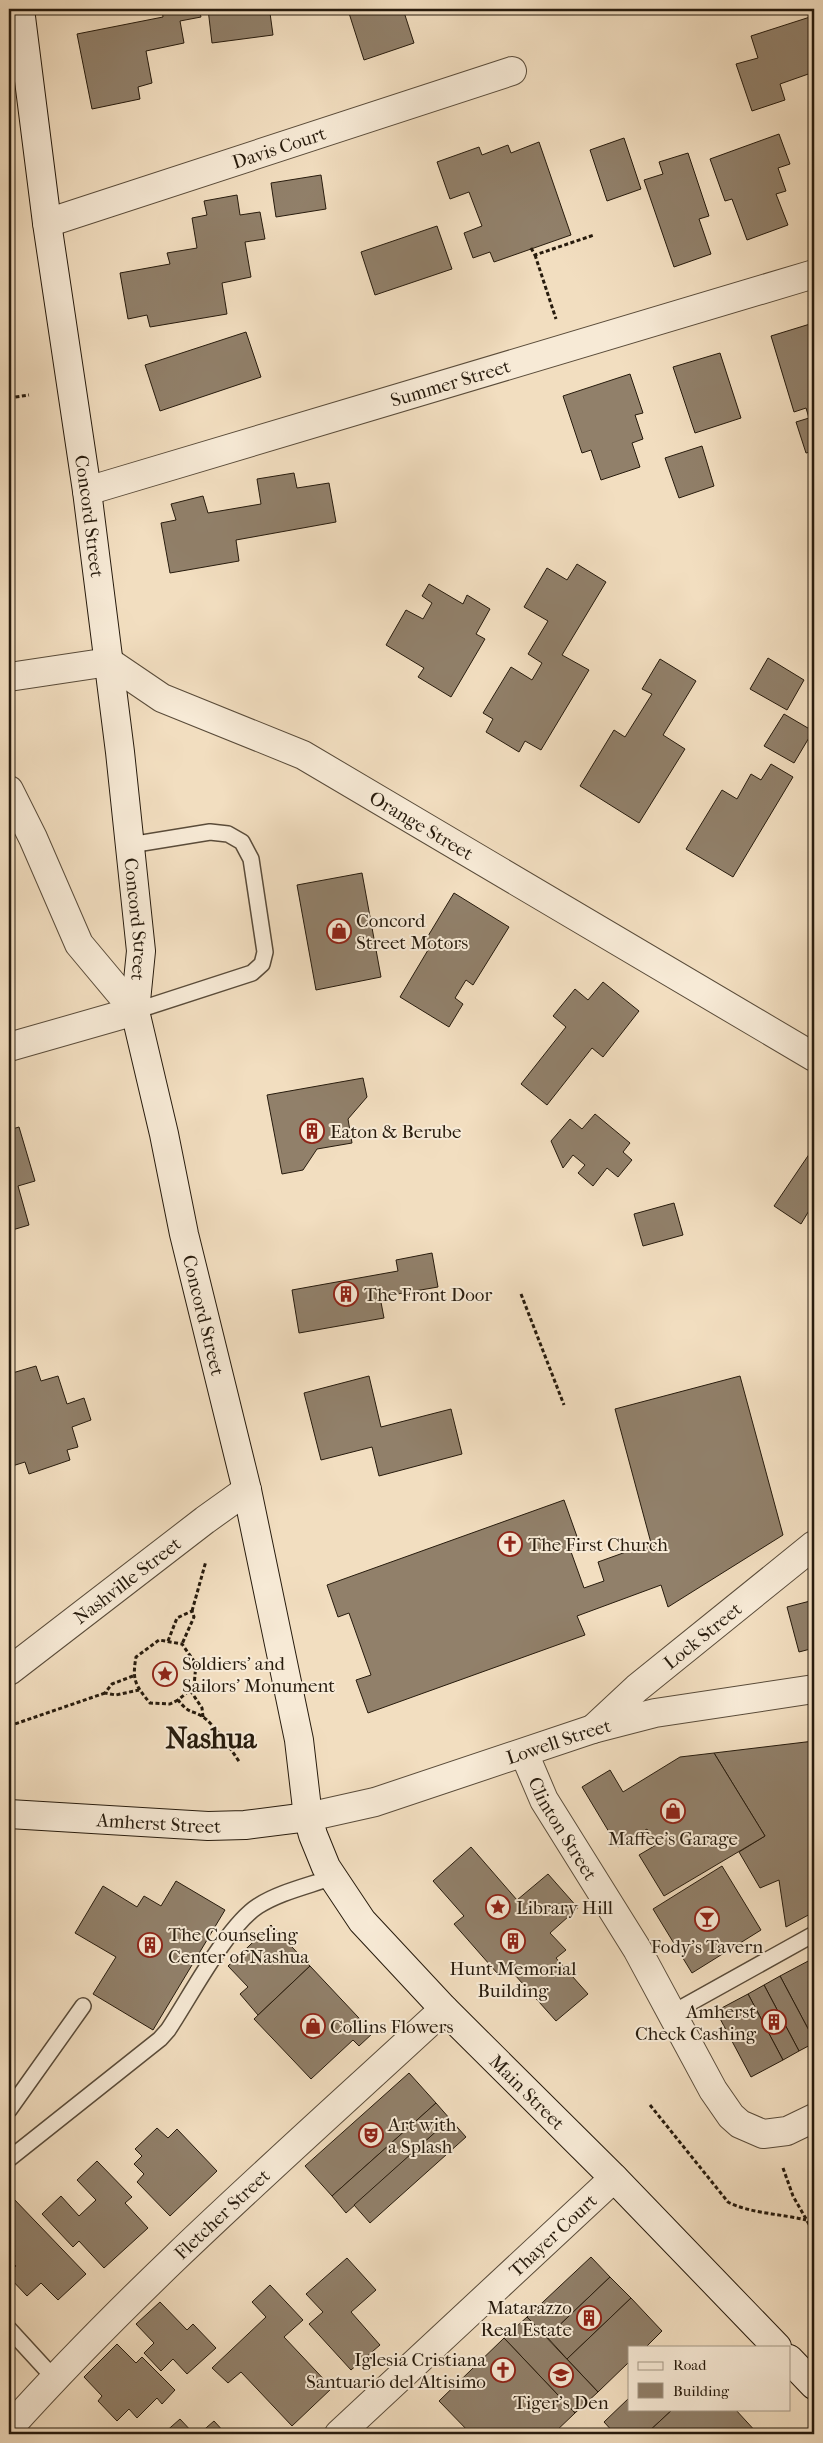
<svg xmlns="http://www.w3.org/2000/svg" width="823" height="2443" font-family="'IM FELL French Canon',serif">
<rect width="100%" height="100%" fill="#f2dec0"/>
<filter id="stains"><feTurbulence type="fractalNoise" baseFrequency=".004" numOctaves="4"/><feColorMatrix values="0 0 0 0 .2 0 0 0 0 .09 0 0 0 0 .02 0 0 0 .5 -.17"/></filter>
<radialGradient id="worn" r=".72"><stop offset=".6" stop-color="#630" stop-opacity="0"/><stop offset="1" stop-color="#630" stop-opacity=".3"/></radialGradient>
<!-- building -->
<g fill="#91806a" stroke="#271b0d">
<polygon points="162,9 199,9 201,17 180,21 184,43 146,51 152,83 138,87 140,99 92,109 77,34 163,17"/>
<polygon points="208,9 301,9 302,10 270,13 273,35 212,43"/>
<polygon points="366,9 368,13 380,9 403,9 414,43 364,60 348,10"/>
<polygon points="810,17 814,30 814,72 780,84 785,100 752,111 736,64 758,58 751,36"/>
<polygon points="779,134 790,164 778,168 786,191 776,194 788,225 747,240 732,199 725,201 710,159"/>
<polygon points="624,138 641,189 607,201 590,150"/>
<polygon points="539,142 571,235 494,262 490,252 473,258 464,233 482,226 469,192 450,199 437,162 479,147 482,155 508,145 511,153"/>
<polygon points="688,153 709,216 699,219 711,254 674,267 644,180 663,174 659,162"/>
<polygon points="321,175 326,209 276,217 271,183"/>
<polygon points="237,195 240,215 260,212 265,239 245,242 251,277 222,283 227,314 150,327 147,315 128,319 120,273 170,264 167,253 197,248 192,218 207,215 204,201"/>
<polygon points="437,226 452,269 375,295 361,252"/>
<polygon points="810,324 814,339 814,451 806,453 796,422 809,418 806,408 794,412 771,336"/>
<polygon points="246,332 261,377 160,411 145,365"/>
<polygon points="720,353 741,418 695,433 673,367"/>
<polygon points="630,374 643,413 635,415 643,439 632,443 640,467 601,480 591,450 582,453 563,396"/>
<polygon points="702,446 714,486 679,498 665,458"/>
<polygon points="294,473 297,488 329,483 336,522 236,540 239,561 170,573 161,523 176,520 171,504 203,496 208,513 261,504 257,479"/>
<polygon points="577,564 606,582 562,655 589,670 541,750 525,741 519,752 486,732 493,719 483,713 511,667 532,680 542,663 528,654 548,621 524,607 547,568 567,580"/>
<polygon points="429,584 463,604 467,595 490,609 476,634 485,639 451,697 418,677 424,668 386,645 406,610 423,619 432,603 422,596"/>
<polygon points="768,658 804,680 787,710 750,689"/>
<polygon points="660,659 696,681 663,735 685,749 639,823 580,786 614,730 625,737 652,694 642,689"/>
<polygon points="784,714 813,731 794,763 764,746"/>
<polygon points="771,764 793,777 733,877 686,849 722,790 737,799 751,774 761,780"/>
<polygon points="362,873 381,977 316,990 297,885"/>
<polygon points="454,893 509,927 473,985 466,980 455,998 463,1004 449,1027 400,997 431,945 425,941"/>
<polygon points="603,982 639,1011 603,1057 592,1048 547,1105 521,1084 566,1027 553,1016 575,989 588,1000"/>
<polygon points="363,1078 367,1097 348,1119 352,1143 317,1149 303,1170 282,1174 267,1095"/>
<polygon points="595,1114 630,1143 623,1152 632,1160 618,1177 607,1168 593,1186 578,1173 585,1165 573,1155 563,1168 551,1141 570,1119 582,1129"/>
<polygon points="19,1127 35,1181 18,1186 29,1225 9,1231 9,1130"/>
<polygon points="814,1147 814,1212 810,1209 801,1224 774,1206"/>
<polygon points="674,1203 683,1235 643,1246 634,1214"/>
<polygon points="432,1253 438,1287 380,1297 384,1318 299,1333 292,1290 398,1271 396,1260"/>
<polygon points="36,1366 41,1381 58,1376 67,1404 84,1398 91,1420 72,1427 78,1447 67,1450 70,1460 29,1474 25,1462 9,1467 9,1374"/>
<polygon points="369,1376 381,1427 451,1409 462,1454 379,1476 372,1447 321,1460 304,1393"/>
<polygon points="740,1376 783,1535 668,1607 661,1585 577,1616 585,1635 368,1713 356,1680 371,1675 349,1613 338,1617 327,1585 564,1500 580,1545 570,1549 584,1588 604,1581 598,1562 651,1543 615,1409"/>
<polygon points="814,1600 814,1648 799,1652 787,1607"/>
<polygon points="814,1741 814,1912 786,1927 779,1880 760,1888 739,1852 765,1836 714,1753"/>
<polygon points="714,1753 765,1836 664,1896 639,1855 656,1845 647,1829 618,1847 582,1787 610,1770 623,1792 680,1757"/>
<polygon points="471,1847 517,1900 548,1874 578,1908 550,1933 566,1950 556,1958 588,1994 556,2021 506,1965 497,1973 454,1924 464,1916 433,1881"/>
<polygon points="722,1866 761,1930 692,1973 653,1909"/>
<polygon points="176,1881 225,1910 153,2030 93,1994 116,1957 75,1933 103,1886 137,1907 144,1896 161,1906"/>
<polygon points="271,1925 310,1966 258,2015 240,1994 248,1987 228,1966"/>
<polygon points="812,1959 814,1962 814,2040 780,1976"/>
<polygon points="310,1966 373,2033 359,2046 353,2040 311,2079 254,2019"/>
<polygon points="780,1976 814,2040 814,2043 799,2051 764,1985"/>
<polygon points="764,1985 799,2051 783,2060 748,1994"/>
<polygon points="748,1994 783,2060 751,2077 716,2011"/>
<polygon points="409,2073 436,2103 332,2196 305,2166"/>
<polygon points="436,2103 450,2119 346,2213 332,2196"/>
<polygon points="450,2119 466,2137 370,2223 354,2205"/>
<polygon points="157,2128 168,2138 177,2129 217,2171 170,2216 137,2182 144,2174 134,2164 142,2156 135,2149"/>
<polygon points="97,2161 132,2197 125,2203 148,2228 104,2268 79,2241 73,2247 42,2214 61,2196 79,2216 96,2200 77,2180"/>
<polygon points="12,2197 86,2274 58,2300 41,2283 27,2296 9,2277 9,2273 16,2266 9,2259 9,2201"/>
<polygon points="591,2257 610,2277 547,2337 527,2317"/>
<polygon points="347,2258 376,2290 351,2312 380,2345 351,2370 309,2324 323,2312 306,2294"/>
<polygon points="610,2277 631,2298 567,2359 547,2337"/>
<polygon points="270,2285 303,2320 284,2337 332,2388 292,2426 241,2372 228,2383 212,2368 266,2317 252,2302"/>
<polygon points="631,2298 662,2331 646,2347 629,2347 629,2362 598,2392 567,2359"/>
<polygon points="160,2302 187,2330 193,2324 216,2348 187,2374 173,2359 161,2371 144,2353 154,2343 136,2324"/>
<polygon points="527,2317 598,2392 575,2413 504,2338"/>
<polygon points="504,2338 575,2413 553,2434 471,2434 439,2401"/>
<polygon points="117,2344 136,2363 142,2357 175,2390 162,2404 157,2398 137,2418 129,2409 117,2421 98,2401 102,2396 84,2377"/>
<polygon points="629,2398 629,2409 673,2409 646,2434 615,2434 604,2422"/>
<polygon points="673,2409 735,2409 758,2434 646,2434"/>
<polygon points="180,2419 194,2434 163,2434"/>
<polygon points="214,2421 226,2434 199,2434"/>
</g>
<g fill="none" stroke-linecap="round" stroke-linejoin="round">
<defs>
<g id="service">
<polyline points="130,845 210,832 228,834 242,842 251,859 265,952 262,964 252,973 135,1011"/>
<polyline points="672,2013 814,1934"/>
<polyline points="9,2110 83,2006"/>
<path d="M9 2159 160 2039 168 2030C190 1997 227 1926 258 1906 280 1892 308 1886 333 1877"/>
<polyline points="9,2329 54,2378"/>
</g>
<g id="minor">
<path id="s1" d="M47 223 512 71"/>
<path id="s2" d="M87 491 814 274"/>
<path id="s3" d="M9 677 109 662 162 698 303 755 814 1057"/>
<polyline points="9,1047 135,1011"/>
<path id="s4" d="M9 1671 205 1520 247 1490"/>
<path id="s5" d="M593 1729 637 1688 814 1545"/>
<path id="s6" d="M524 1753 544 1800 637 1949 713 2090 731 2116 740 2124 763 2134 787 2131 814 2118"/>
<path id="s7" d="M9 2428C144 2278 296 2146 444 2009"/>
<path id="s8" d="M339 2434 614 2178"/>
</g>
<g id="tertiary">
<polyline points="9,790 33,838 79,944 135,1011"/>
<path id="s9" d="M308 1817 375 1802 593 1729 655 1713 814 1689"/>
</g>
<g id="secondary">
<path id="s10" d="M20 9 47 223 87 491 120 752 141 951 135 1011 164 1134 184 1234 247 1490 299 1740 308 1817 313 1835 326 1867 362 1921 444 2009 614 2178 777 2347"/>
<path id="s11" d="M9 1814 208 1826 245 1825 308 1817"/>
<polyline points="789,2359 814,2385"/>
</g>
</defs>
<!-- service casing -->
<use href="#service" stroke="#5a4c3a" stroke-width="18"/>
<!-- minor casing -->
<use href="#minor" stroke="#5a4c3a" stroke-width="30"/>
<!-- tertiary casing -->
<use href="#tertiary" stroke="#5a4c3a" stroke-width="30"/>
<!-- secondary casing -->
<use href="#secondary" stroke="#271b0d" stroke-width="30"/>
<!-- path -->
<g stroke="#271b0d" stroke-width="3" stroke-dasharray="4 2.5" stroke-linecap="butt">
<polyline points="531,248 535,255 594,235"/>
<polyline points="535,255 556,319"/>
<polyline points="9,398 29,395"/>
<polyline points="521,1294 564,1405"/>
<polyline points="192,1611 206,1561"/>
<polyline points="168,1641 177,1618 192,1611 194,1617 182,1644"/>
<polyline points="133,1676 112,1684 105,1693 116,1695 139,1690"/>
<path d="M178 1700 170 1704 150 1703C135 1685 132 1680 136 1657L159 1640 182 1644 196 1664 194 1686 190 1690"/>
<path d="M203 1717 202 1708 190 1690 178 1700C190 1715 191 1709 203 1717 214 1724 233 1752 240 1763"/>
<polyline points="9,1726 105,1693"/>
<path d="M650 2105 728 2202C748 2213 782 2214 806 2220"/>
<polyline points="783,2168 793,2196 814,2233"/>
</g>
<!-- service -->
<use href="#service" stroke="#f7ead6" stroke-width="15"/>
<!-- minor -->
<use href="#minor" stroke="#f7ead6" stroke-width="28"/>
<!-- tertiary -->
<use href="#tertiary" stroke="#f7ead6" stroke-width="28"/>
<!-- secondary -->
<use href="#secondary" stroke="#f7ead6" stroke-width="28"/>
</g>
<!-- icons -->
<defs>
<symbol id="shop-ring" viewBox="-11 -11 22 22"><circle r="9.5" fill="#f7ead6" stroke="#8f2418" stroke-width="1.5"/><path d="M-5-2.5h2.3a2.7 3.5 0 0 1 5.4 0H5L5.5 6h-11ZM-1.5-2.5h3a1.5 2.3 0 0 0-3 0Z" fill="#8f2418"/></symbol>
<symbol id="building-ring" viewBox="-11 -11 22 22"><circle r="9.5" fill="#f7ead6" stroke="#8f2418" stroke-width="1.5"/><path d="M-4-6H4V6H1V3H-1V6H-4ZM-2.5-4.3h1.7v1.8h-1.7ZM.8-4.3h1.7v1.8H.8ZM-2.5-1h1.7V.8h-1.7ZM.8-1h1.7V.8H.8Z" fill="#8f2418"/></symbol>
<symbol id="church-ring" viewBox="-11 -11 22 22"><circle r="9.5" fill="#f7ead6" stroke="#8f2418" stroke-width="1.5"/><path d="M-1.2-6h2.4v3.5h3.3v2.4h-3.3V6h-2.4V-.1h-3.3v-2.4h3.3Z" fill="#8f2418"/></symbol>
<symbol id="sight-ring" viewBox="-11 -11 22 22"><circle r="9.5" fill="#f7ead6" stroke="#8f2418" stroke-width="1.5"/><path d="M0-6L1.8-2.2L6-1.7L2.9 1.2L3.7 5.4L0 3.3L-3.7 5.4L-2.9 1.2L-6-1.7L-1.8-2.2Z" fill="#8f2418"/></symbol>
<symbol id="bar-ring" viewBox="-11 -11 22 22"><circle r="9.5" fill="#f7ead6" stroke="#8f2418" stroke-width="1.5"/><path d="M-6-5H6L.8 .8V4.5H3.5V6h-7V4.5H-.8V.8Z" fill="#8f2418"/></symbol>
<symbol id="theatre-ring" viewBox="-11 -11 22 22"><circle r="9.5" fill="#f7ead6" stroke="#8f2418" stroke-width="1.5"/><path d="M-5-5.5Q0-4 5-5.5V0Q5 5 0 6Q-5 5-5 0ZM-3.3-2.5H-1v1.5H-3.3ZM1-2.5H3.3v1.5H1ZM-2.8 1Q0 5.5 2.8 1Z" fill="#8f2418"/></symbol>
<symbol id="school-ring" viewBox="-11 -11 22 22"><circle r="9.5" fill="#f7ead6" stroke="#8f2418" stroke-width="1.5"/><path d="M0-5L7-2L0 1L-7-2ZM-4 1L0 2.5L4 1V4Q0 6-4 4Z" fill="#8f2418"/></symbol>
</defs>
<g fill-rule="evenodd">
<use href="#shop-ring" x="325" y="917" width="28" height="28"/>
<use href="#building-ring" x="298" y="1117" width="28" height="28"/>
<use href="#building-ring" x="332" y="1280" width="28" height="28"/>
<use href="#church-ring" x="496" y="1530" width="28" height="28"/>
<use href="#sight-ring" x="151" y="1660" width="28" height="28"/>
<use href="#shop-ring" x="659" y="1797" width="28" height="28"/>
<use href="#sight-ring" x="484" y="1893" width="28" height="28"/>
<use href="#bar-ring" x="693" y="1905" width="28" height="28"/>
<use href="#building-ring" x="499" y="1927" width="28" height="28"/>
<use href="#building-ring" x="136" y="1931" width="28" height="28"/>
<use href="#building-ring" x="760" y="2008" width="28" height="28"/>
<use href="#shop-ring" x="299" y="2012" width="28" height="28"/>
<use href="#theatre-ring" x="357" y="2121" width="28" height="28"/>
<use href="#building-ring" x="575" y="2304" width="28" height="28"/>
<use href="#church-ring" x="489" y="2356" width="28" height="28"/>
<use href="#school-ring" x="547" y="2361" width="28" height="28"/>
</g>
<g text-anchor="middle" stroke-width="4" stroke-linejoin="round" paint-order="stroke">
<!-- street labels -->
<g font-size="19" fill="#271b0d" stroke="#f7ead6">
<text dy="7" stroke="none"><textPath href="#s1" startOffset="244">Davis Court</textPath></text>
<text dy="7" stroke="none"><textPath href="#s2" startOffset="379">Summer Street</textPath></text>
<text dy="7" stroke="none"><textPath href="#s10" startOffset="512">Concord Street</textPath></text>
<text dy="7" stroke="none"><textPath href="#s3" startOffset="455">Orange Street</textPath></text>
<text dy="7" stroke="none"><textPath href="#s10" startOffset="918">Concord Street</textPath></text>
<text dy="7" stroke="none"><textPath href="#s10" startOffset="1322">Concord Street</textPath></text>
<text dy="7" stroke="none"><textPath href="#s4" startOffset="149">Nashville Street</textPath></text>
<text dy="7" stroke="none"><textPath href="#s5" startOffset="144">Lock Street</textPath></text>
<text dy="7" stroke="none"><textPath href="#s9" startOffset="262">Lowell Street</textPath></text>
<text dy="7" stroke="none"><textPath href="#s11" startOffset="150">Amherst Street</textPath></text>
<text dy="7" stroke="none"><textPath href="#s6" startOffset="85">Clinton Street</textPath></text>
<text dy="7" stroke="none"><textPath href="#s10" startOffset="2191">Main Street</textPath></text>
<text dy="7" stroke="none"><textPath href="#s7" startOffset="302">Fletcher Street</textPath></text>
<text dy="7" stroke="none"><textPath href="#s8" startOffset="292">Thayer Court</textPath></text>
</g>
<!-- poi labels -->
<g font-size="19" fill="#271b0d" stroke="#f7ead6" text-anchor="start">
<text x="356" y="927">Concord<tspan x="356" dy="22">Street Motors</tspan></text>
<text x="330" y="1138">Eaton &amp; Berube</text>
<text x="364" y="1301">The Front Door</text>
<text x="528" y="1551">The First Church</text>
<text x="182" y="1670">Soldiers' and<tspan x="182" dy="22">Sailors' Monument</tspan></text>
<text x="673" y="1845" text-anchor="middle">Maffee's Garage</text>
<text x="516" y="1914">Library Hill</text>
<text x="168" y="1941">The Counseling<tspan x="168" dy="22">Center of Nashua</tspan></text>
<text x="707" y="1953" text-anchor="middle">Fody's Tavern</text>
<text x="513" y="1975" text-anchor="middle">Hunt Memorial<tspan x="513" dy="22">Building</tspan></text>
<text x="756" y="2018" text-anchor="end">Amherst<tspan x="756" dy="22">Check Cashing</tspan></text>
<text x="330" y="2033">Collins Flowers</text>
<text x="388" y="2131">Art with<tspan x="388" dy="22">a Splash</tspan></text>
<text x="572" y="2314" text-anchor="end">Matarazzo<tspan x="572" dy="22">Real Estate</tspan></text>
<text x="486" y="2366" text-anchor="end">Iglesia Cristiana<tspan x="486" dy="22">Santuario del Altisimo</tspan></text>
<text x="561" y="2409" text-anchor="middle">Tiger's Den</text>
</g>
<!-- town labels -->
<g font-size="29" font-weight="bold" fill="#271b0d" stroke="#f7ead6">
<text x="211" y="1748">Nashua</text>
</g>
</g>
<!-- margin -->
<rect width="823" height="2443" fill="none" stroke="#f2dec0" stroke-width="30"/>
<rect x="10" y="10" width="803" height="2423" fill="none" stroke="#271b0d" stroke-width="2.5"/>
<rect x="15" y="15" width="793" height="2413" fill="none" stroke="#271b0d"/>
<!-- legend -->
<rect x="628" y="2346" width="162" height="65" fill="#f7ead6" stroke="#a49786"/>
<rect x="638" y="2362" width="25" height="8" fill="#f7ead6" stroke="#a49786"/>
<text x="673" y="2370" font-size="15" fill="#271b0d">Road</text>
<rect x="638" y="2383" width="25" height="15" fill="#91806a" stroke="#a49786"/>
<text x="673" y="2396" font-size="15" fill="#271b0d">Building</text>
<rect width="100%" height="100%" filter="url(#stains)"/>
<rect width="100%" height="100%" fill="url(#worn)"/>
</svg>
